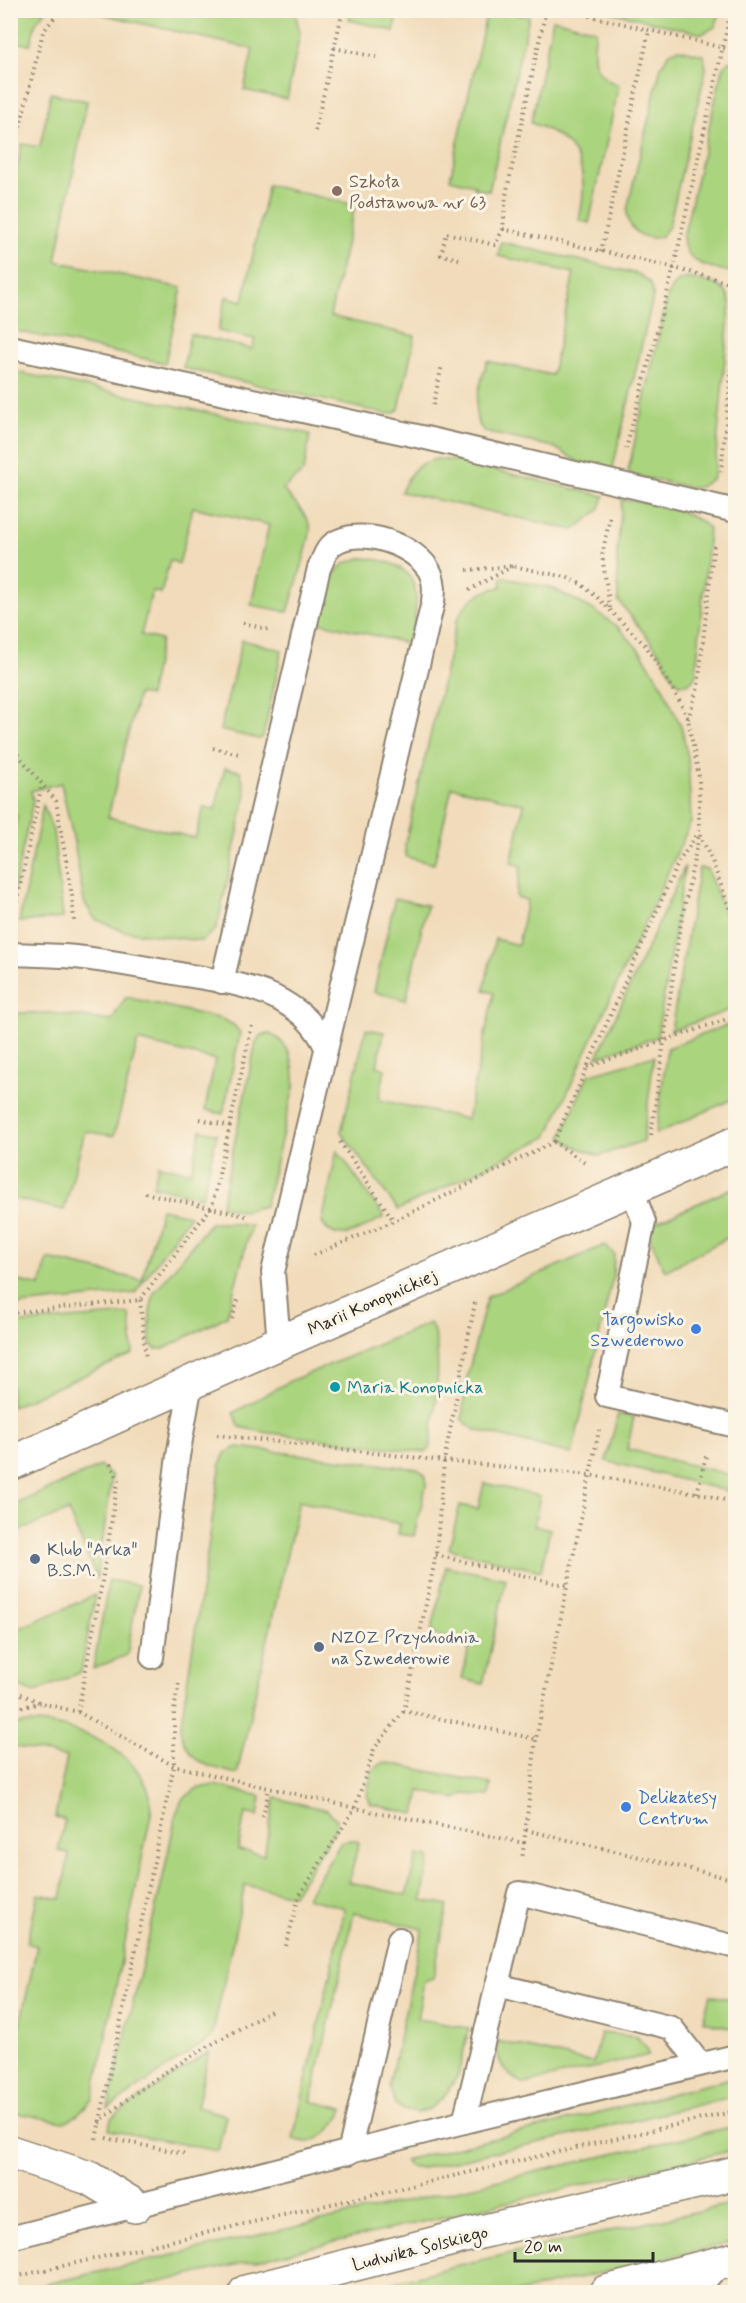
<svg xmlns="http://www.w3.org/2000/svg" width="746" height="2303" font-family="Mynerve,sans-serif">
<rect width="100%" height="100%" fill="#fcf5e5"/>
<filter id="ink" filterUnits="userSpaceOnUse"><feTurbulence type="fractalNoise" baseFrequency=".0167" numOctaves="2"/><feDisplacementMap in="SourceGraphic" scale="12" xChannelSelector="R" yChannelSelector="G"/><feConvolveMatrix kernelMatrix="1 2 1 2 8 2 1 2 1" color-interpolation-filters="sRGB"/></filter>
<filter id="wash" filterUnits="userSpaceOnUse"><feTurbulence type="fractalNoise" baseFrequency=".008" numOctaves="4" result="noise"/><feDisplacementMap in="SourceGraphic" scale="24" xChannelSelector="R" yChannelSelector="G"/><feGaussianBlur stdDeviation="1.35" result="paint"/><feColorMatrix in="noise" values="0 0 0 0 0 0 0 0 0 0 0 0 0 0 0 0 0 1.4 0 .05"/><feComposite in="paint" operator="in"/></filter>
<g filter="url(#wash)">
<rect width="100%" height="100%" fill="#f1dbba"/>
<!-- green -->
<g fill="#abd47f" stroke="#6b8055" stroke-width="1.5">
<polygon points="11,10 46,11 36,22 30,45 11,41"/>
<polygon points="83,10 295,12 300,33 287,99 244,90 253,49"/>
<polygon points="351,11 398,11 394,31 349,20"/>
<polygon points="487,11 503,11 529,17 489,191 474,188 475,185 450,179"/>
<polygon points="608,11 721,11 715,27 702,34"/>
<path d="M553 19 596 30C592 55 590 75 619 85L589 223 579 220C590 172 581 140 531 123Z"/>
<path d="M678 49 704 55 706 69 669 226 662 236C644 242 626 230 627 210L661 66 670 52Z"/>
<path d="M729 61H736L735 273C712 267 686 267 683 238L719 84 724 66Z"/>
<polygon points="51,93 87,101 56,261 182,288 165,363 11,330 11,197 22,144 40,147"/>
<polygon points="268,185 355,205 330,316 415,336 399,409 394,413 386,414 183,368 190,334 252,349 255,339 218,331 226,297 243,301"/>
<path d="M501 242 638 274C649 281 653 284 653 297L612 471 580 463 554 447 489 433C464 424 482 380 487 361L552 375 574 273 498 256Z"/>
<path d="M685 278C702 281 729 282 730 304L714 477 700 487 693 488 632 475 628 471 668 295 677 282Z"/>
<path d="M11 371 310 434 304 471 283 489C291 500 307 513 310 527 312 539 292 597 288 612L251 605 269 525 193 507 179 564 170 560 161 593 152 591 141 635 161 640 149 696 138 694 108 817 195 838 204 807 215 810 225 768 240 771 246 794 219 919 216 929 202 941 123 931 95 919 84 902 74 842 61 783 31 791 33 801 11 902V846L17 816 10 814Z"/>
<path d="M436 459 457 461 604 496 599 510 574 530 401 492C411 472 413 465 436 459Z"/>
<path d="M622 500C653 503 685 507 709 528L696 673 694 678 688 684H680L673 678 662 656 618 600 617 555Z"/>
<path d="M361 558C424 561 421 594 410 644L318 622C323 603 326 578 343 565 348 561 356 560 361 558Z"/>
<path d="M502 577 554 589 590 608 617 626 641 652 662 685 682 729 688 759 691 822 547 1137 398 1210 341 1132 366 1029 384 1032 377 1066 385 1069 379 1100 467 1119 494 993 484 990 495 939 518 945 527 900 516 897 521 866 511 863 524 804 452 787 434 864 406 857 405 844 457 620C467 600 479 591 501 587Z"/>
<polygon points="242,640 282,650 263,737 259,739 220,730"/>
<polygon points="43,805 53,831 63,918 19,922"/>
<polygon points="685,866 657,1037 597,1057"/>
<polygon points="699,868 707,869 735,938 735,1008 671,1031"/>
<polygon points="395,898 427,905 406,1000 374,992"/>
<polygon points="126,997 222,1019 234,1025 240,1033 223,1114 205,1110 215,1060 138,1041 114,1136 85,1131 64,1210 11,1198 11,1013 51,1013 111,1021"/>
<polygon points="735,1022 735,1098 656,1134 667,1048"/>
<path d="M270 1034C291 1043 295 1067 294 1087L265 1206 242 1211 221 1206 256 1042 261 1035Z"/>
<polygon points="654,1056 643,1141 599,1156 570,1144 562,1136 588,1075"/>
<polygon points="201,1130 217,1134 202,1197 153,1186 158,1165 191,1172"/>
<path d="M337 1150 384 1217C363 1227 338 1248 322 1223Z"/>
<polygon points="735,1187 735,1212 729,1237 665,1271 645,1227"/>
<polygon points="161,1209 190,1215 135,1293 11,1306 11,1279 40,1286 48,1259 142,1280"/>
<polygon points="210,1223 229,1223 251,1226 227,1316 164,1349 155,1349 150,1343 150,1311 154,1293"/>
<polygon points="605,1245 614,1254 613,1276 572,1454 476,1430 462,1420 466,1382 487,1297"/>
<polygon points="130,1314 133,1354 11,1407 11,1324"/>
<path d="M430 1323C445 1347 434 1420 430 1449L425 1452 262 1432 240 1427 233 1413 290 1381Z"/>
<polygon points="618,1414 634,1417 627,1449 735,1476 735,1493 606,1461"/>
<path d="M238 1447 418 1469 426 1476V1486L414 1536 398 1534 400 1524 299 1501 237 1774C205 1765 191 1766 180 1730L221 1463 225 1453Z"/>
<polygon points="101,1466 112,1476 97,1578 68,1511 11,1534 11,1506"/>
<polygon points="484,1483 540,1496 534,1525 550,1529 541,1571 449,1549 460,1505 478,1509"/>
<polygon points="446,1566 506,1579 483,1684 462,1679 470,1643 431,1634"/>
<polygon points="109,1580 139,1585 127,1655 93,1669"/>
<polygon points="95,1595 81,1672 34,1693 11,1683 11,1632"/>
<path d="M10 1724C23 1724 36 1722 48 1724 85 1730 131 1750 147 1787 150 1793 151 1802 152 1809L93 2099 78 2115 64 2122 11 2112V2067L37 1946 27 1943 38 1894 61 1899 69 1853 58 1851 65 1820 55 1817 67 1757 11 1746Z"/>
<polygon points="384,1762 491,1784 489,1796 464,1794 456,1799 420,1791 415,1814 371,1804 367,1795 372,1771"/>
<polygon points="214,1785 261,1796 258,1816 245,1813 238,1850 264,1855 275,1798 327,1810 336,1819 336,1828 293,1895 245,1885 212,2037 108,2108 164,1873 176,1814 182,1800 196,1789"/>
<path d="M351 1840 359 1842 349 1882 406 1895 417 1855 430 1857 422 1900 448 1906 433 1978 424 1981 417 2019 469 2028 458 2075 444 2097 429 2109 416 2113 404 2110 395 2104 389 2085 423 1929 354 1913 311 2101 343 2109C339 2123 323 2140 308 2142 304 2142 297 2140 293 2139L345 1908 306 1898 342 1841Z"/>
<polygon points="710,1995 735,2000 735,2029 703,2021"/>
<path d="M601 2033 637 2037 647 2048 649 2055 524 2084C505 2075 496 2062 497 2041L593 2063Z"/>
<polygon points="209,2052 197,2107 226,2115 218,2151 109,2130 111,2118"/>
<polygon points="735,2077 735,2096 586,2132 423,2168 408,2166 404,2160 558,2123"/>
<polygon points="735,2126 735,2150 117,2292 12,2292"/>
<polygon points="735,2203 735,2242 519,2292 360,2292 450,2267"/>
</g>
</g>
<g filter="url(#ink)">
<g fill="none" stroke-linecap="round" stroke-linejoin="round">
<defs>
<g id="lane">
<polyline points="10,347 426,438 736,511"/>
<path d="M10 954C32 955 54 955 75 957 112 961 148 968 185 975 216 980 254 985 282 1001 304 1014 315 1025 326 1047"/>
<path d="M222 982 319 568C323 560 326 549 333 544 360 525 418 545 431 574 435 584 434 592 433 602L273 1272 279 1343"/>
<polyline points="632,1189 644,1222 607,1396 736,1426"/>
<polyline points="152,1657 178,1456 191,1383"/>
<polyline points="497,1985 519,1893 736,1947"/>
<polyline points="464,2122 497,1985 672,2028 700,2064"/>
<polyline points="349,2153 399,1939"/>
<polyline points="10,2238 464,2122 736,2056"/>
<polyline points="696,2292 719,2264"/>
</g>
<g id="street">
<polyline points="10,1464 279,1343 736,1143"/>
<polyline points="10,2152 89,2178 135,2206"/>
</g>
<g id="secondary">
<polyline points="246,2292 476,2233 736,2173"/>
<polyline points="606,2292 736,2259"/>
</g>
</defs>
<!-- lane casing -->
<use href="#lane" stroke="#8e8372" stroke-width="26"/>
<!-- street casing -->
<use href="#street" stroke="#8e8372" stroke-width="36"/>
<!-- secondary casing -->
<use href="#secondary" stroke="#8e8372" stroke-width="36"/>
<!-- path -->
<g stroke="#8e8372" stroke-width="4" stroke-dasharray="1.5 4.5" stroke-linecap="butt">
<polyline points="566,10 736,51"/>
<polyline points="334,48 376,57"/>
<polyline points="315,131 343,10"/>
<polyline points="10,168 43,32 60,10"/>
<path d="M503 229C580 247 659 262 736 285"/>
<polyline points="601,252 649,31"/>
<polyline points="459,259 441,255 446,233 495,245 503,229 506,195 546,10"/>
<polyline points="433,405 442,365"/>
<polyline points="626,449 674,267 731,10"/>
<polyline points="721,472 736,324"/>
<polyline points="467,570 513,566 566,577 581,584 597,597 646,646 679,700 688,719 699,777 699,833 712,861 736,925"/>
<polyline points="469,590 513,566"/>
<polyline points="610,608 602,556 610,517"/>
<polyline points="243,623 270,630"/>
<polyline points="688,719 698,687 714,543"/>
<polyline points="10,745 56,801 72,896 74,921"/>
<polyline points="213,748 239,754"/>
<polyline points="13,919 42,784"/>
<polyline points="587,1067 736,1016"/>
<polyline points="200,1119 230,1126"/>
<polyline points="651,1135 679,933 699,835"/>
<polyline points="340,1142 394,1221"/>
<polyline points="554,1142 678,863 698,833"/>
<polyline points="145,1193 250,1217"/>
<polyline points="314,1255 394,1221 554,1142 586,1163"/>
<polyline points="140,1300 146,1359"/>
<polyline points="475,1303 444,1461 436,1555 404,1711 536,1739 599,1430"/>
<polyline points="10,1313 140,1300 212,1206 252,1025"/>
<polyline points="232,1319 238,1300"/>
<polyline points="217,1435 444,1461 589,1475 697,1493 736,1503"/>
<polyline points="697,1493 706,1456"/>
<polyline points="436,1555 568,1586"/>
<polyline points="10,1689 41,1703 78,1712 174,1766 355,1808 524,1843 522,1860"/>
<polyline points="10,1710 40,1703"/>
<polyline points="78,1712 101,1588 118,1480 110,1463"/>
<polyline points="263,1817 269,1788"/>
<polyline points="526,1830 736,1880"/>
<polyline points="524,1843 536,1739"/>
<polyline points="286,1946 299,1896 355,1808 374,1749 404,1711"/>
<path d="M99 2123C147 2078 214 2043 271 2011"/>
<polyline points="106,2138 187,2154"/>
<polyline points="96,2139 174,1766 174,1711 179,1681"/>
<polyline points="149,2246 736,2111"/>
<polyline points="10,2278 141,2248"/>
</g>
<!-- lane -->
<use href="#lane" stroke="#fff" stroke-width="22"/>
<!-- street -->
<use href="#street" stroke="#fff" stroke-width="33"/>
<!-- secondary -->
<use href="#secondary" stroke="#fff" stroke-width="33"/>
</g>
</g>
<!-- markers -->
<circle fill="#8d6e63" stroke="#fcf5e5" stroke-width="2" cx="337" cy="191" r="6"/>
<g fill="#3f7fe0" stroke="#fcf5e5" stroke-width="2">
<circle cx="696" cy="1329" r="6"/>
<circle cx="626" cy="1807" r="6"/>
</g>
<circle fill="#0f9aa8" stroke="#fcf5e5" stroke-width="2" cx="335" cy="1387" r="6"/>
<g fill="#5c6f8a" stroke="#fcf5e5" stroke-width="2">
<circle cx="35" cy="1559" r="6"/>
<circle cx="319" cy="1647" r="6"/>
</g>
<g text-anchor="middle" stroke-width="6" stroke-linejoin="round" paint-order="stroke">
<!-- education labels -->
<g font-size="18" fill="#785e54" stroke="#fcf5e5" text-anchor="start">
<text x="349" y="187">Szkoła<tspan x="349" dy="21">Podstawowa nr 63</tspan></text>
</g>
<!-- street labels -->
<g font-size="18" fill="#2b2b2b" stroke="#fcf5e5">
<text transform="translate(372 1302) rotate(-24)" y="6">Marii Konopnickiej</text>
<text transform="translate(420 2248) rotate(-14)" y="6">Ludwika Solskiego</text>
</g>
<!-- shop labels -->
<g font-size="18" fill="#366cbe" stroke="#fcf5e5" text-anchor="end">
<text x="684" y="1325">Targowisko<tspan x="684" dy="21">Szwederowo</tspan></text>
<text x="638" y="1803" text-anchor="start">Delikatesy<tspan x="638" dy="21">Centrum</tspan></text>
</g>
<!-- culture labels -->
<g font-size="18" fill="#0d838f" stroke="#fcf5e5" text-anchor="start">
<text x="347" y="1393">Maria Konopnicka</text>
</g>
<!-- service labels -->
<g font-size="18" fill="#4e5e75" stroke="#fcf5e5" text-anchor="start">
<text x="47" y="1555">Klub "Arka"<tspan x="47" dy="21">B.S.M.</tspan></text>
<text x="331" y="1643">NZOZ Przychodnia<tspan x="331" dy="21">na Szwederowie</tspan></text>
</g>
</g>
<!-- margin -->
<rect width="746" height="2303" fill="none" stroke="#fcf5e5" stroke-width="36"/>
<!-- scale -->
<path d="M515 2252v9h138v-9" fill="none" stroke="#2b2b2b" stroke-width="3"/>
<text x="524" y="2252" font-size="18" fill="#2b2b2b" stroke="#fcf5e5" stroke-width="4.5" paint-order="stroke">20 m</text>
</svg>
